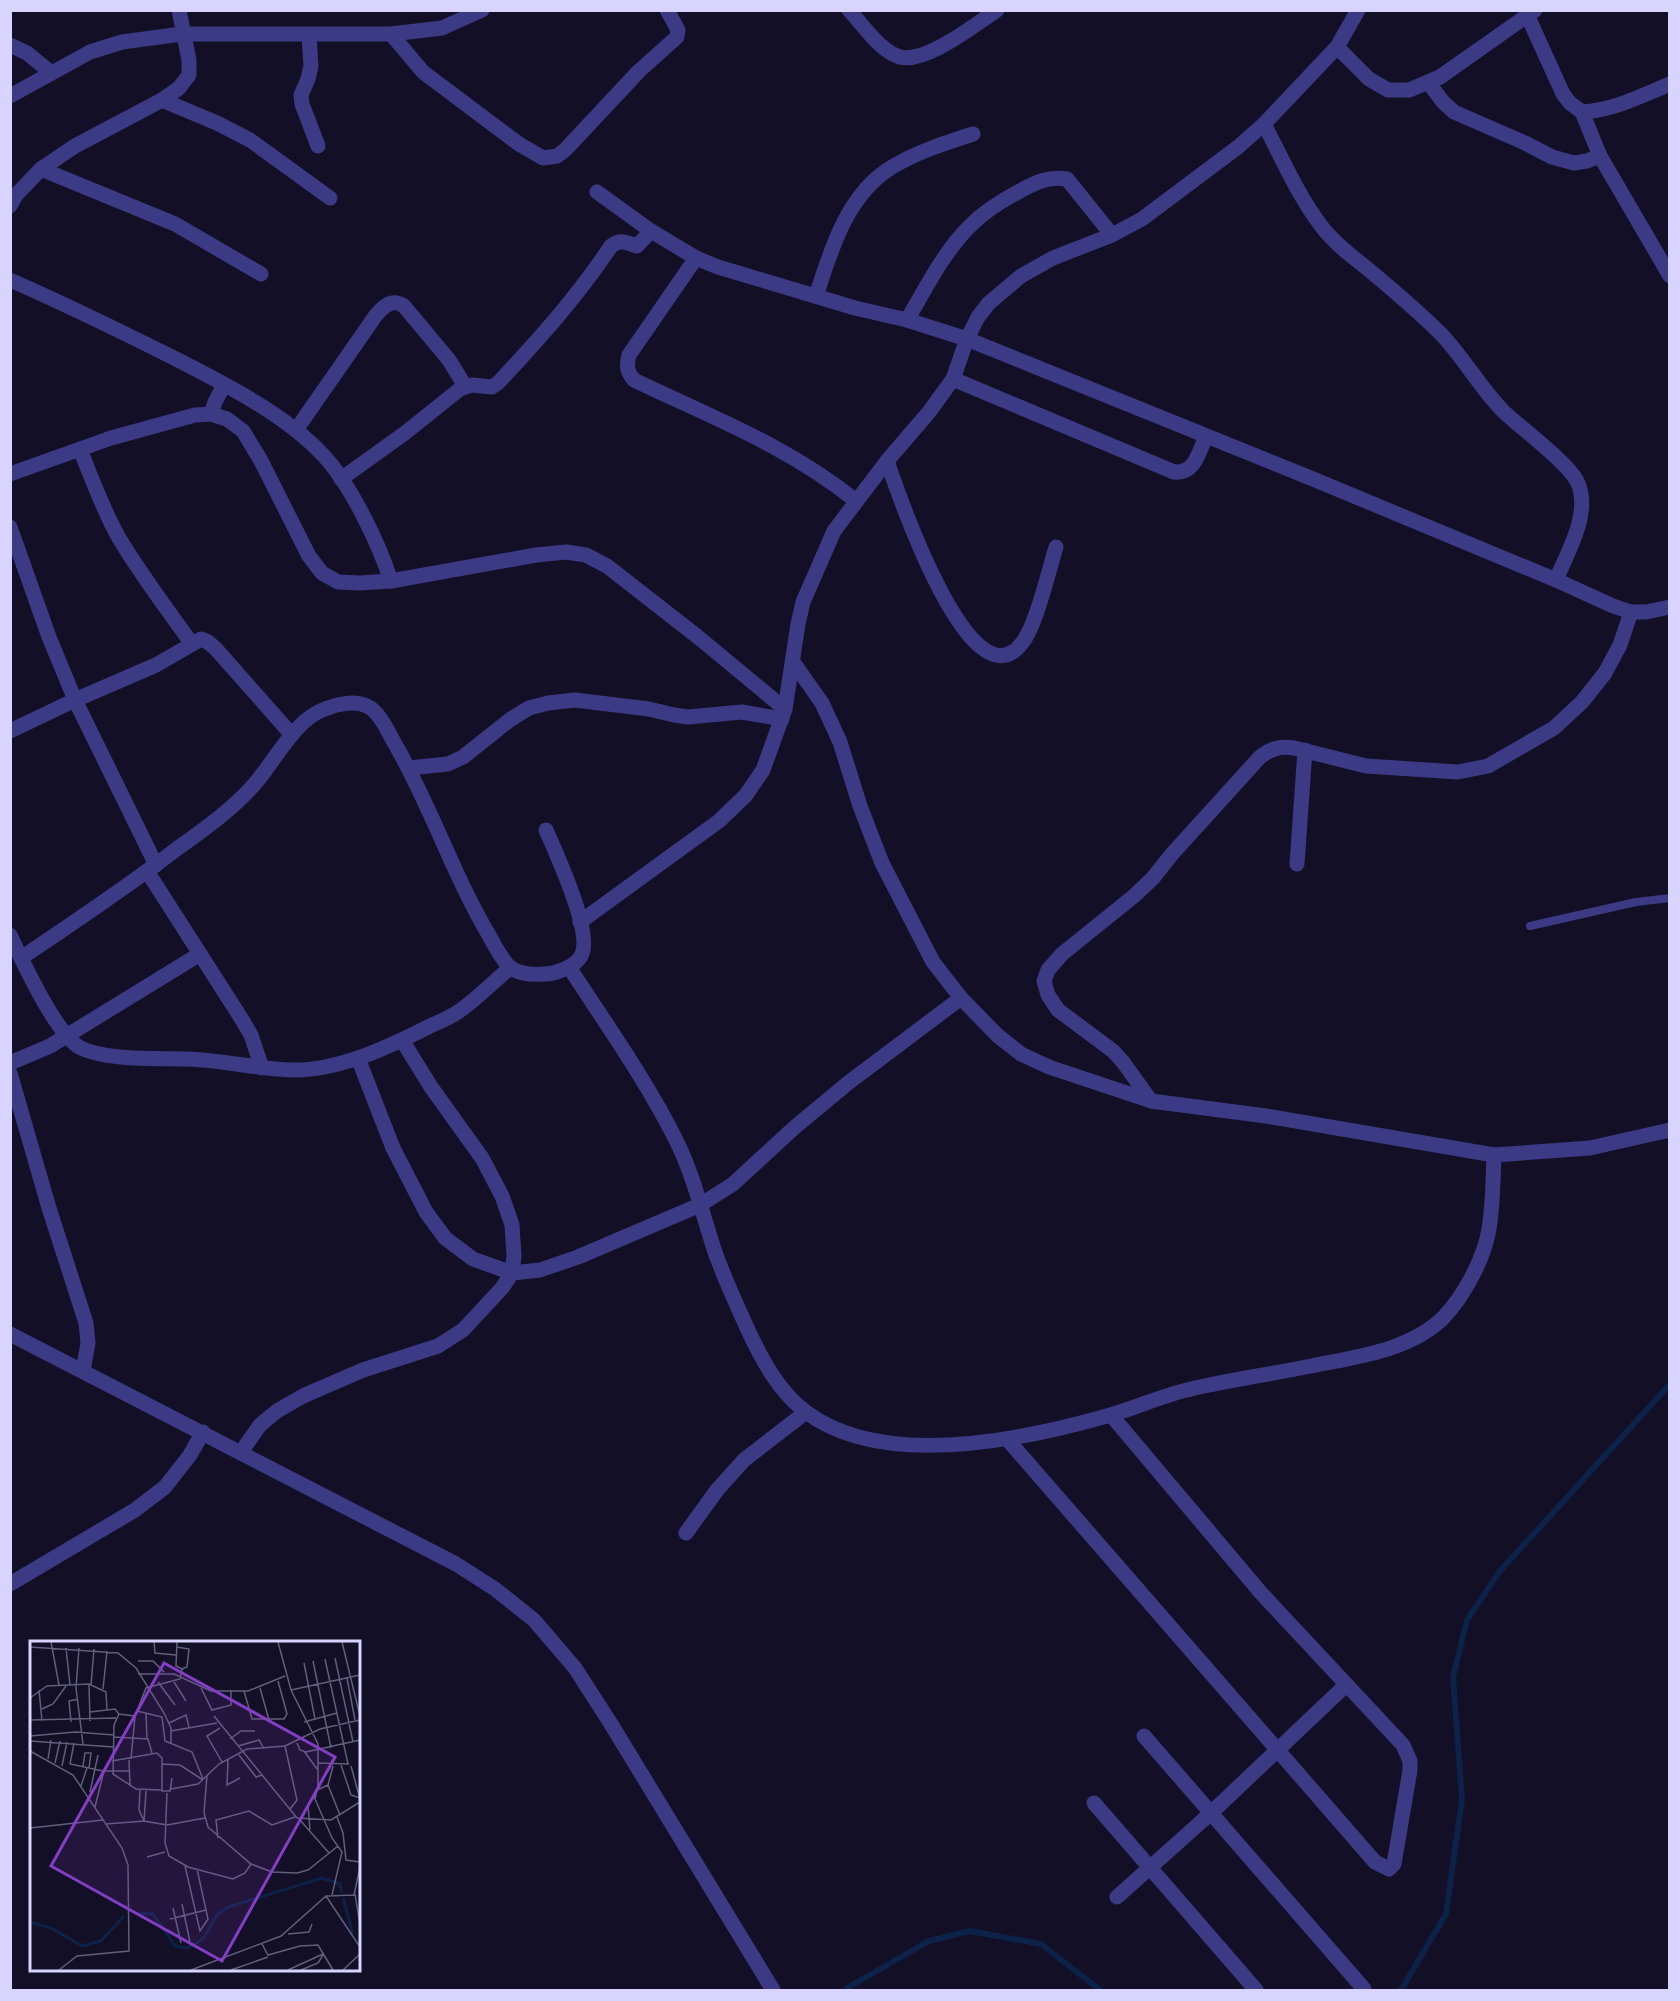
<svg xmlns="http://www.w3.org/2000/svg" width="1680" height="2001" font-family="'Archivo Narrow',sans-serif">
<rect width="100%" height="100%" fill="#130f26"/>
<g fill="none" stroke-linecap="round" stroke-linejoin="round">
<!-- stream -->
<g stroke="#0c2248" stroke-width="6">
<polyline points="847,1988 929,1941 970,1931 1041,1944 1100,1990"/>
<polyline points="1401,1990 1446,1914 1462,1799 1453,1677 1467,1620 1500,1571 1670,1384"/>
</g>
<!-- service -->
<polyline stroke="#3d3a85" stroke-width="8" points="1530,926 1636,902 1670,898"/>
<!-- minor -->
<g stroke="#3d3a85" stroke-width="15">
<path d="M849 10C863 25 878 48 897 56 922 67 976 24 997 10"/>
<polyline points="1525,10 1563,94 1570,103 1582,112 1600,156 1670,276"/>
<polyline points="391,34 423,72 519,144 543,158 557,156 565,150 639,71 677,37 678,30 667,10"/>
<polyline points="309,35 311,66 308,79 301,95 302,104 318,146"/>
<polyline points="10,45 27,53 50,72"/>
<polyline points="1337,47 1369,79 1388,90 1409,90 1440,77 1535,10"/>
<polyline points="1428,82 1443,102 1454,112 1525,143 1552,157 1574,163 1587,161 1600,156"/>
<polyline points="10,96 90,52 122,42 182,34 391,34 442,28 482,10"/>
<polyline points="162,100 217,123 250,140 330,198"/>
<path d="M1582 112C1614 110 1641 96 1670 84"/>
<path d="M1264 124C1282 158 1298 196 1322 227 1335 244 1353 257 1369 270 1393 290 1418 311 1441 334 1464 358 1480 388 1504 412 1521 428 1567 462 1577 481 1592 512 1568 551 1556 580"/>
<polyline points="41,169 175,224 261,274"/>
<polyline points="597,192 651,231 696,258 718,267 855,308 907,320 967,339 1313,479 1556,580 1613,606 1631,612 1646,612 1670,607"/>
<polyline points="10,206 16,195 41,169 75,146 162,100 179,88 189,75 189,60 179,10"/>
<path d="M696 258 629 355C626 366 627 372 634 380 711 417 788 446 856 501"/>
<path d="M10 280C65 304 118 330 172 357 223 383 285 414 324 456 351 485 379 544 391 581"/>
<path d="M816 296C831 250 847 194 892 167 917 152 945 143 973 134"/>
<path d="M907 320C926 288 944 251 971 225 985 211 1003 200 1020 191 1036 182 1049 176 1067 179L1112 235"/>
<path d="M953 379 1174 472C1195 474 1199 452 1206 436"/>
<polyline points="211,414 215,402 224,385"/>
<path d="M296 430 376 315C384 306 392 298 404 306L449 360 465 386"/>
<path d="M80 449C92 479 103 510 119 538 141 575 167 609 192 644"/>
<path d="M887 461C897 490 971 710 1022 643 1036 626 1049 570 1056 547"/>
<polyline points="10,474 111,438 195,415 211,414 227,419 243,431 260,459 309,556 322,573 338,582 360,583 391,581 536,555 566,552 586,555 607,566 698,637 785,709"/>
<path d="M341 479 405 433 460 389 472 385 492 387 498 383C540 338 577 297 611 246 621 238 627 243 637 246L651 231"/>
<polyline points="10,527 49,637 75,700 156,865"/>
<polyline points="793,662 822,703 840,742 860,806 882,863 933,962 961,998 997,1035 1021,1054 1049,1067 1151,1101 1266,1116 1494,1155 1590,1148 1670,1130"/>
<polyline points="10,731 75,700 156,665 201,639 208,642 216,649 292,735"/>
<polyline points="409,768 448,764 463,757 511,719 529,708 548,703 575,700 649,709 674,715 688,717 742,712 782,719"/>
<polyline points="1297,864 1305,750"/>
<polyline points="147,871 241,1018 251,1035 262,1068"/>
<polyline points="580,922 719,821 746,795 763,770 785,709 798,624 803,602 834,531 887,461 929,412 953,379 967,339 978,317 989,303 1021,276 1053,258 1112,235 1142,219 1238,147 1264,124 1337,47 1358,10"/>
<path d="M10 935C23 962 55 1032 79 1047 105 1061 157 1058 187 1059 222 1060 257 1069 292 1070 338 1071 389 1047 430 1026 439 1022 449 1018 458 1012 477 999 493 982 510 968"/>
<path d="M21 958C73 923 124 889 174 851 200 832 229 812 251 788 274 764 293 720 325 709 337 704 355 700 367 706 380 712 388 732 395 744 431 806 453 875 490 937 495 946 503 962 511 968 520 974 533 975 544 974 555 974 575 967 581 956 594 934 556 853 546 830"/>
<path d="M569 967C606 1024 646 1080 676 1140 693 1174 702 1212 714 1249 723 1276 736 1303 748 1330 762 1360 779 1392 806 1412 883 1470 1022 1440 1107 1416 1136 1408 1163 1395 1191 1389 1231 1380 1271 1374 1311 1366 1355 1357 1409 1351 1443 1318 1464 1296 1484 1259 1489 1229 1493 1205 1493 1179 1494 1155"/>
<polyline points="358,1058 393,1148 426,1212 445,1238 473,1259 512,1273 540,1270 578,1257 700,1205 733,1184 795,1127 848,1083 961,998"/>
<polyline points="10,1063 50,1046 200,954"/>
<polyline points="10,1073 49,1208 86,1323 88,1343 83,1371"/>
<path d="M1151 1101 1123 1062 1113 1051 1058 1010 1048 995 1044 981 1048 970 1062 954 1134 896 1153 878 1172 854 1260 757C1272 748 1280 746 1294 748L1366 766 1458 772 1488 766 1554 728 1582 702 1605 673 1620 645 1631 612"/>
<polyline points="10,1334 456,1564 495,1589 534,1620 575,1668 611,1724 773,1990"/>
<polyline points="1007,1439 1375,1862 1389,1869 1394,1864 1410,1770 1410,1761 1403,1745 1261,1593 1111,1415"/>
<polyline points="241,1452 260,1425 277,1411 303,1396 363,1370 438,1346 463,1330 502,1288 512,1273 514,1256 512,1225 502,1196 482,1158 431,1087 402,1040"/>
<polyline points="686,1533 717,1490 744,1460 806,1412"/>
<polyline points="10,1584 135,1510 165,1487 190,1455 203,1432"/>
<polyline points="1144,1736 1364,1989"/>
<polyline points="1094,1803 1256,1990"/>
<polyline points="1117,1897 1211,1813 1346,1685"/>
</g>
</g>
<!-- overview -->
<g transform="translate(30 1641)">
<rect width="330" height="330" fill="#130f26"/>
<path fill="none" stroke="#0c2248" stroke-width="3" d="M313 257 323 293M108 272 123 273 145 305 157 307 173 298 187 274 198 266 292 237 310 243 312 252M0 281 21 287 52 305 71 300 94 275"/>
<path fill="none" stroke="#625e7d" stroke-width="1.5" d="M21 1 29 44M124 1 125 12 146 14M248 1 261 49 288 103V148M312 1 330 75M0 6 88 12 106 27 134 72 141 87V103M147 6 159 8 157 26 152 28M36 7 40 44M49 7 46 47 53 103M305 17 323 101M295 18 318 123M108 20H123L134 31M283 20 301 107M274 22 285 78M108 33H144L181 50H218L255 35M317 37 325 79M128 41 145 64M144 41 156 60M59 43 60 80M61 44 64 8M171 47 182 69 201 64V49M230 47 239 79M73 48 77 10M9 49 12 80M261 49 330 34M214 50 222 78H254L257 73 248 40M0 57 17 45 59 43 76 51 77 69M12 68 23 63 36 45M107 70 132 76 135 100 162 111 173 138M60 71 85 68 89 73 105 75M116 72 117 98M89 73 84 84 83 133 106 148 131 149M184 75 267 177 301 179 330 161M0 79 86 77M41 81 39 60 48 58M274 81 307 72M139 82 156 74 159 86M190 87 177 95 192 121M141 90 187 82M0 95 45 91 84 94M84 96 118 98 122 112M200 98 211 90H225M0 100 83 106M44 102 40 123 73 130H100M267 102 270 109 276 111 330 99M208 105 229 99 234 108M255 105 267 159 260 168M0 110 43 134 92 207 98 224 99 310 47 315 29 329M274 110 287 128M209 114 226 136 232 134M18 118 21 99M101 118 105 75 116 47 150 38 152 28 146 25 147 1M99 119 100 145M198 119 197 144 210 137M82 120 127 112 132 117V150H140L142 137M25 122 30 100M288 122 319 123M132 123 150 124 173 139M311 124 321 154 330 157M32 125 37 101M53 125 55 112H61L59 127M303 125 298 144 310 174M321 125 330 158M177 134 174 172 178 186 221 223 242 231 267 232 278 229 308 205M298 144 287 149 285 158 302 197 312 211 302 254M51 145 57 127M141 148 168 143 189 123 217 108 255 105 290 88 330 79M110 149 109 169 114 180 137 184 175 177M60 151 68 114M137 152 135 202 139 215 158 226 203 238 215 232 221 223M65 166 74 130M307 176 313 192 316 219 330 221M270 179 299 212M76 183 114 180 116 150M0 187 73 179M280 189 278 164 285 155M188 197 186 179 219 170 242 184 265 176M117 216 135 211M155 225 170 290 178 278 167 228M325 253 330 284M296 255 330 306M152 263 160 301M143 267 151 302M140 278 176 269M258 293 279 291 282 283M232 303 238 314 270 305 288 304 303 329M161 329 251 295 296 255 324 254 330 226M201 329 238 316M258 329 293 313M271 329 288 322 293 314M313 329 330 313"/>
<path fill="#843dc5" fill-opacity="0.15" stroke="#843dc5" stroke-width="3" d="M134 22 305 116 192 320 21 225Z"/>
<rect width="330" height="330" fill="none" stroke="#d9d4ff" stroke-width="3"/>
</g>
<!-- border -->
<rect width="1680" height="2001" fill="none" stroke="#d9d4ff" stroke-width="24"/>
</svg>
